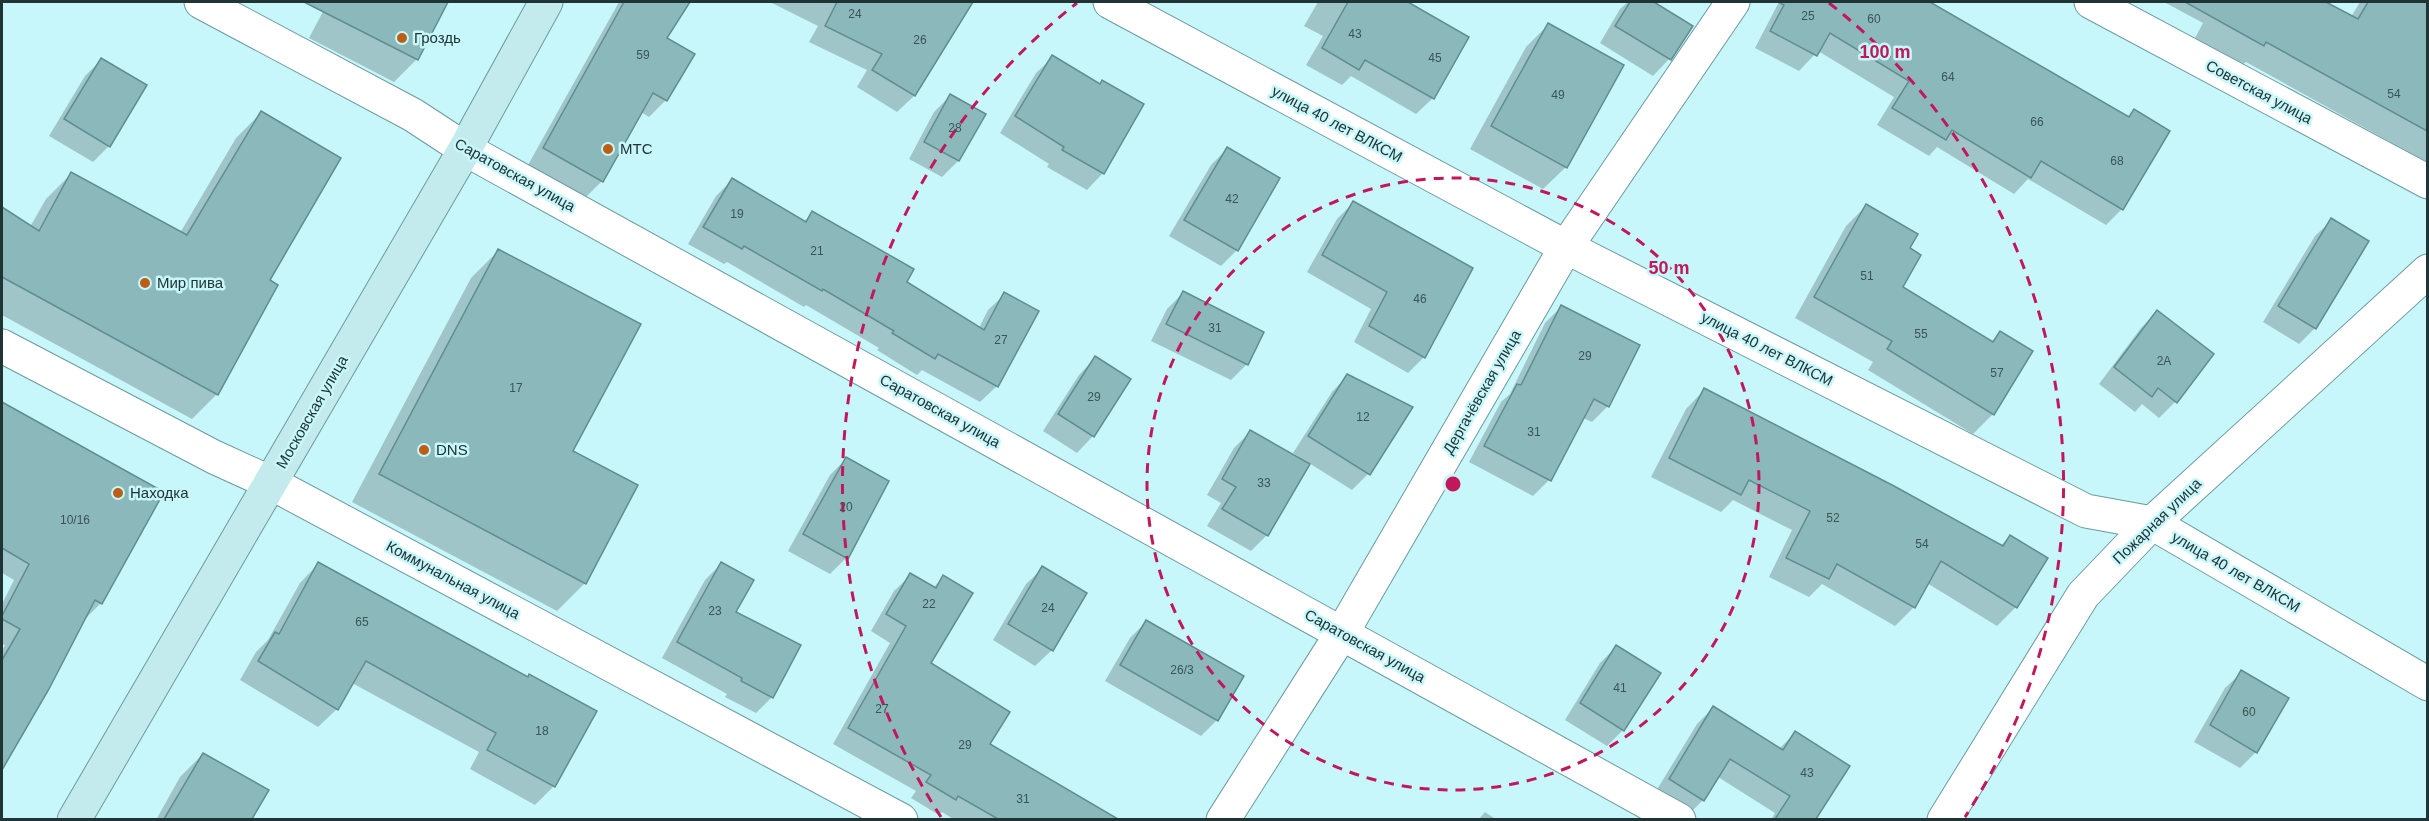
<svg xmlns="http://www.w3.org/2000/svg" width="2429" height="821" font-family="Arial,sans-serif">
<rect width="100%" height="100%" fill="#c7f7fa"/>
<!-- shadow -->
<g fill="#0003">
<polygon points="328,2 447,2 416,60 394,82 309,38"/>
<polygon points="619,2 688,2 665,38 693,54 666,100 649,117 641,112 602,181 586,197 528,165"/>
<polygon points="770,2 951,2 966,11 914,96 897,112 857,87 867,70 809,42 818,26"/>
<polygon points="1318,2 1404,2 1467,37 1433,98 1416,114 1351,76 1342,85 1306,65 1323,36 1304,26"/>
<polygon points="1628,2 1651,2 1691,26 1669,59 1653,76 1600,43 1620,9"/>
<polygon points="1779,2 1929,2 2041,70 2044,67 2127,117 2134,111 2122,209 2106,225 2028,179 2014,194 1937,147 1929,156 1877,125 1894,97 1818,51 1799,71 1755,48"/>
<polygon points="2164,2 2323,2 2351,17 2360,2 2428,2 2428,28 2414,51 2428,58 2428,163 2246,62 2242,65 2195,38 2203,23"/>
<polygon points="1548,25 1566,167 1543,189 1470,149 1526,47"/>
<polygon points="1053,57 1099,85 1103,173 1087,190 1047,167 1049,164 1000,133 1036,73"/>
<polygon points="101,60 109,146 93,162 49,136 85,76"/>
<polygon points="950,96 984,114 958,161 942,177 909,159 934,112"/>
<polygon points="261,113 268,281 217,394 192,419 2,315 2,209 30,227 46,199 71,174 180,233 236,138"/>
<polygon points="1227,149 1237,250 1221,266 1169,236 1211,165"/>
<polygon points="732,180 803,222 813,213 905,283 979,328 988,310 1005,294 997,386 980,402 922,370 917,375 877,350 879,348 806,305 804,307 727,262 724,264 688,244 716,196"/>
<polygon points="1353,203 1424,357 1408,373 1354,342 1371,309 1307,272 1337,219"/>
<polygon points="1866,206 1908,248 1901,288 1991,342 2000,333 1993,414 1973,434 1868,370 1873,362 1795,318 1846,226"/>
<polygon points="2332,220 2315,328 2299,344 2263,322 2315,236"/>
<polygon points="498,251 585,583 557,611 352,502 471,278"/>
<polygon points="1183,293 1247,364 1231,380 1151,341 1167,309"/>
<polygon points="1561,307 1608,406 1592,422 1583,418 1549,480 1533,496 1469,462 1501,402 1510,394 1545,323"/>
<polygon points="2157,312 2175,402 2159,418 2142,404 2135,412 2099,384 2141,328"/>
<polygon points="1095,358 1129,380 1093,436 1077,453 1043,431 1079,375"/>
<polygon points="1348,375 1411,407 1368,474 1352,490 1309,463 1267,535 1251,551 1207,526 1221,503 1207,495 1234,448 1250,432 1298,459 1299,457 1293,453 1332,392"/>
<polygon points="1704,390 2000,546 2010,537 2016,607 1997,626 1927,583 1914,607 1895,626 1822,584 1809,597 1769,577 1792,530 1733,500 1721,512 1651,477 1686,409"/>
<polygon points="2,404 162,493 101,603 85,619 2,767 2,651 5,645 2,644 2,604 14,580 2,573"/>
<polygon points="846,459 846,558 830,574 788,551 830,475"/>
<polygon points="318,564 554,786 535,805 470,769 479,752 352,683 337,709 318,727 240,680 256,652 268,640 300,583"/>
<polygon points="721,564 734,612 772,697 756,713 725,697 727,694 662,658 705,580"/>
<polygon points="1043,568 1052,650 1035,666 993,640 1026,584"/>
<polygon points="911,575 933,588 943,577 929,664 988,745 1116,820 955,820 942,812 939,815 911,798 916,791 833,744 890,643 871,631 894,591"/>
<polygon points="1146,622 1217,720 1201,736 1105,681 1130,638"/>
<polygon points="1616,647 1623,730 1607,746 1565,720 1600,663"/>
<polygon points="2242,672 2256,752 2240,768 2194,742 2225,688"/>
<polygon points="1713,708 1779,749 1795,733 1848,766 1814,820 1771,820 1775,813 1718,777 1703,800 1687,816 1653,796 1697,724"/>
<polygon points="203,754 267,791 250,820 156,820 180,777"/>
<polygon points="1485,812 1497,820 1478,820"/>
</g>
<!-- building -->
<g fill="#8ab8bb" stroke="#608d90" stroke-width="1.5">
<polygon points="304,2 448,2 418,60"/>
<polygon points="624,2 690,2 667,38 695,54 667,101 653,93 603,182 543,148"/>
<polygon points="837,2 973,2 915,96 872,70 882,54 825,26"/>
<polygon points="1348,2 1408,2 1469,37 1434,99 1365,60 1359,70 1322,48"/>
<polygon points="1630,2 1654,2 1693,26 1671,60 1615,26"/>
<polygon points="1778,2 1930,2 2129,117 2134,109 2170,131 2123,210 2041,161 2031,178 1952,130 1946,140 1892,108 1909,81 1830,33 1817,56 1770,31 1784,5"/>
<polygon points="2185,2 2326,2 2358,19 2368,2 2427,2 2427,131 2266,42 2264,46"/>
<polygon points="1548,23 1624,65 1567,168 1491,126"/>
<polygon points="1052,55 1100,84 1102,80 1144,104 1104,174 1062,150 1064,147 1015,116"/>
<polygon points="101,58 147,85 110,147 64,119"/>
<polygon points="950,94 986,114 959,161 924,142"/>
<polygon points="261,111 341,158 270,280 278,285 218,395 2,277 2,207 39,231 71,172 187,235"/>
<polygon points="1227,147 1280,178 1238,251 1184,220"/>
<polygon points="732,178 806,222 812,211 914,269 907,282 984,330 1004,292 1039,311 998,387 938,354 935,359 892,333 894,331 823,289 822,291 744,246 742,249 703,227"/>
<polygon points="1353,201 1473,268 1425,358 1369,326 1387,292 1322,255"/>
<polygon points="1866,204 1918,234 1910,248 1921,255 1903,287 1993,342 2000,331 2033,351 1994,415 1887,349 1892,341 1814,297"/>
<polygon points="2331,218 2369,241 2316,329 2278,306"/>
<polygon points="498,249 641,324 573,451 638,485 586,584 379,474"/>
<polygon points="1183,291 1264,332 1248,365 1166,324"/>
<polygon points="1561,305 1640,345 1609,407 1594,399 1551,481 1484,446 1517,384 1521,385"/>
<polygon points="2157,310 2214,354 2177,403 2158,388 2152,397 2114,367"/>
<polygon points="1095,356 1131,379 1094,437 1058,414"/>
<polygon points="1347,374 1413,407 1370,475 1308,436"/>
<polygon points="1704,388 1894,486 2003,546 2010,535 2048,558 2017,608 1941,561 1915,608 1837,564 1829,579 1786,558 1810,511 1749,480 1741,495 1669,458"/>
<polygon points="2,402 164,492 102,604 95,600 49,689 2,770 2,660 20,629 2,619 2,616 29,564 2,548"/>
<polygon points="1250,430 1310,464 1268,536 1222,509 1236,487 1222,479"/>
<polygon points="846,457 889,481 848,559 803,534"/>
<polygon points="318,562 528,677 529,674 597,711 555,787 487,750 496,733 366,661 338,710 258,661 275,632 279,634"/>
<polygon points="721,562 754,580 736,612 801,645 773,698 741,681 742,678 677,642"/>
<polygon points="1042,566 1087,593 1053,651 1008,624"/>
<polygon points="910,573 936,588 943,575 973,593 931,663 1010,712 990,744 1118,819 998,819 958,796 956,800 926,782 931,775 848,728 906,626 886,614"/>
<polygon points="1146,620 1244,676 1218,721 1120,665"/>
<polygon points="1616,645 1661,673 1624,731 1580,703"/>
<polygon points="2241,670 2289,698 2257,753 2210,725"/>
<polygon points="1713,706 1783,750 1795,731 1850,766 1816,819 1775,819 1790,796 1730,759 1704,801 1669,779"/>
<polygon points="203,753 269,790 252,819 164,819"/>
</g>
<g fill="none" stroke-linecap="round" stroke-linejoin="round">
<defs>
<g id="minor">
<polyline points="201,2 413,115 465,149 1679,820"/>
<polyline points="1110,2 1566,247 2086,511 2152,523 2428,684"/>
<polyline points="2091,2 2428,182"/>
<polyline points="2,346 214,457 271,483 901,820"/>
<polyline points="1223,820 1342,633 1566,247 1733,2"/>
</g>
<polyline id="tertiary" points="1944,820 2083,595 2152,523 2428,271"/>
<polyline id="secondary" points="74,820 465,149 546,2"/>
</defs>
<!-- minor casing -->
<use href="#minor" stroke="#6d9b9e" stroke-width="35"/>
<!-- tertiary casing -->
<use href="#tertiary" stroke="#6d9b9e" stroke-width="35"/>
<!-- secondary casing -->
<use href="#secondary" stroke="#6d9b9e" stroke-width="35"/>
<!-- minor -->
<use href="#minor" stroke="#fff" stroke-width="33"/>
<!-- tertiary -->
<use href="#tertiary" stroke="#fff" stroke-width="33"/>
<!-- secondary -->
<use href="#secondary" stroke="#c3ebed" stroke-width="33"/>
</g>
<!-- distance rings -->
<g fill="none" stroke="#c2185b" stroke-width="3" stroke-dasharray="10 8">
<circle cx="1453" cy="484" r="306"/>
<path d="M941 817A611 611 0 0 1 1077 3M1829 3A611 611 0 0 1 1965 817"/>
</g>
<!-- markers -->
<g fill="#bd5e16" stroke="#c7f7fa" stroke-width="2">
<circle cx="402" cy="38" r="6"/>
<circle cx="608" cy="149" r="6"/>
<circle cx="145" cy="283" r="6"/>
<circle cx="424" cy="450" r="6"/>
<circle cx="118" cy="493" r="6"/>
</g>
<g text-anchor="middle" stroke-width="5" stroke-linejoin="round" paint-order="stroke">
<!-- number labels -->
<g font-size="12" fill="#3b5556">
<text x="855" y="18">24</text>
<text x="1808" y="20">25</text>
<text x="1874" y="23">60</text>
<text x="1355" y="38">43</text>
<text x="920" y="44">26</text>
<text x="643" y="59">59</text>
<text x="1435" y="62">45</text>
<text x="1948" y="81">64</text>
<text x="2394" y="98">54</text>
<text x="1558" y="99">49</text>
<text x="2037" y="126">66</text>
<text x="955" y="132">28</text>
<text x="2117" y="165">68</text>
<text x="1232" y="203">42</text>
<text x="737" y="218">19</text>
<text x="817" y="255">21</text>
<text x="1867" y="280">51</text>
<text x="1420" y="303">46</text>
<text x="1215" y="332">31</text>
<text x="1921" y="338">55</text>
<text x="1001" y="344">27</text>
<text x="1585" y="360">29</text>
<text x="2164" y="365">2А</text>
<text x="1997" y="377">57</text>
<text x="516" y="392">17</text>
<text x="1094" y="401">29</text>
<text x="1363" y="421">12</text>
<text x="1534" y="436">31</text>
<text x="1264" y="487">33</text>
<text x="846" y="511">20</text>
<text x="1833" y="522">52</text>
<text x="75" y="524">10/16</text>
<text x="1922" y="548">54</text>
<text x="929" y="608">22</text>
<text x="1048" y="612">24</text>
<text x="715" y="615">23</text>
<text x="362" y="626">65</text>
<text x="1182" y="674">26/3</text>
<text x="1620" y="692">41</text>
<text x="882" y="713">27</text>
<text x="2249" y="716">60</text>
<text x="542" y="735">18</text>
<text x="965" y="749">29</text>
<text x="1807" y="777">43</text>
<text x="1023" y="803">31</text>
</g>
<!-- poi labels -->
<g font-size="15" fill="#213435" stroke="#c7f7fa" text-anchor="start">
<text x="414" y="43">Гроздь</text>
<text x="620" y="154">МТС</text>
<text x="157" y="288">Мир пива</text>
<text x="436" y="455">DNS</text>
<text x="130" y="498">Находка</text>
</g>
<!-- street labels -->
<g font-size="15" fill="#213435" stroke="#c7f7fa">
<text transform="translate(2259 92) rotate(28)" y="5">Советская улица</text>
<text transform="translate(1337 124) rotate(28)" y="5">улица 40 лет ВЛКСМ</text>
<text transform="translate(515 175) rotate(29)" y="5">Саратовская улица</text>
<text transform="translate(1767 349) rotate(27)" y="5">улица 40 лет ВЛКСМ</text>
<text transform="translate(1482 392) rotate(-60)" y="5">Дергачёвская улица</text>
<text transform="translate(940 411) rotate(29)" y="5">Саратовская улица</text>
<text transform="translate(312 412) rotate(-60)" y="5">Московская улица</text>
<text transform="translate(2157 521) rotate(-44)" y="5">Пожарная улица</text>
<text transform="translate(2236 572) rotate(30)" y="5">улица 40 лет ВЛКСМ</text>
<text transform="translate(453 580) rotate(28)" y="5">Коммунальная улица</text>
<text transform="translate(1365 646) rotate(29)" y="5">Саратовская улица</text>
</g>
</g>
<circle cx="1453" cy="484" r="9" fill="#c2185b" stroke="#c7f7fa" stroke-width="3"/>
<g font-size="18" text-anchor="middle" font-weight="bold" fill="#c2185b" stroke="#c7f7fa" stroke-width="5" stroke-linejoin="round" paint-order="stroke">
<text x="1885" y="58">100 m</text>
<text x="1669" y="274">50 m</text>
</g>
<!-- border -->
<rect width="2429" height="821" fill="none" stroke="#213435" stroke-width="6"/>
</svg>
